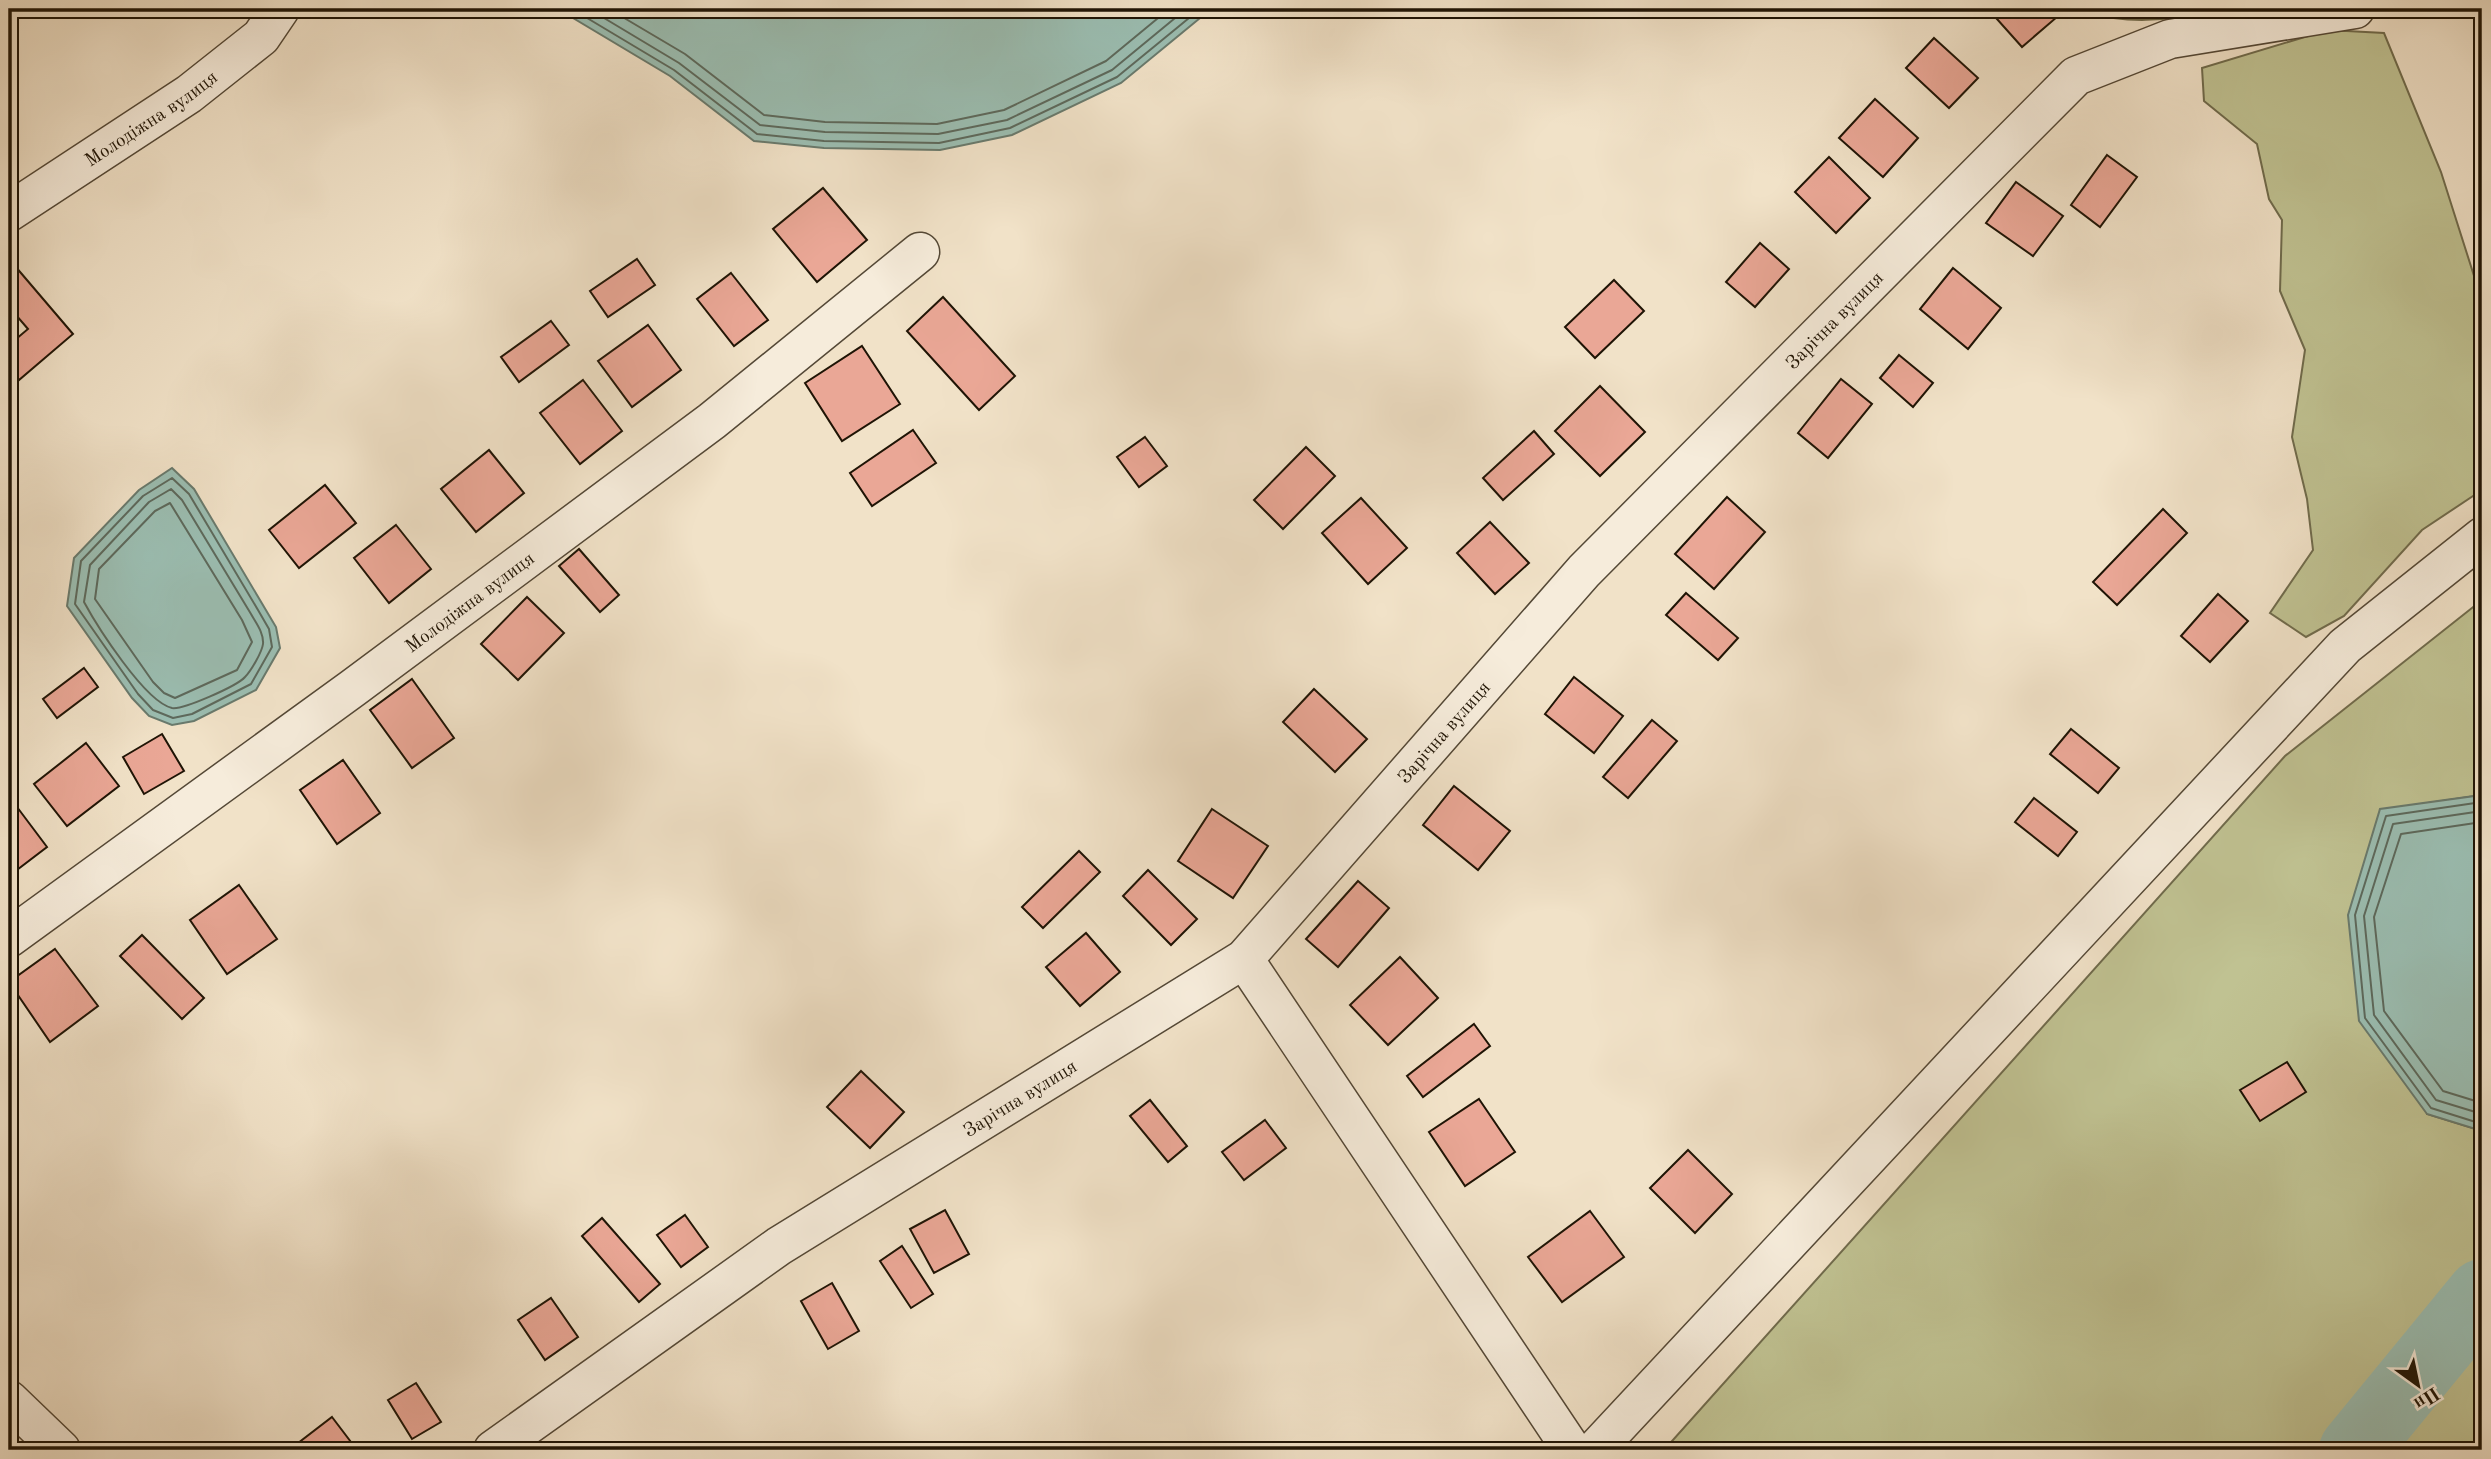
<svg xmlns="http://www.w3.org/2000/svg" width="2491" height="1459" font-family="'Old Standard TT',serif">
<rect width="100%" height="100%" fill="#f1e2c8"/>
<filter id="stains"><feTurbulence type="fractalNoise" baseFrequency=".00286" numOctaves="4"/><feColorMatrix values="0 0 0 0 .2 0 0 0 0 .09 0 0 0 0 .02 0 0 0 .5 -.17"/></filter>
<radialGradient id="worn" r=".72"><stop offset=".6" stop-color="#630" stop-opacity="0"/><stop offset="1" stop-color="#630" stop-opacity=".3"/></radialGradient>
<!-- green -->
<g fill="#c0c292" stroke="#706b4c" stroke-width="2">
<path d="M2085 9H2205C2169 23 2123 23 2086 12Z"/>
<polygon points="2328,30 2384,33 2441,172 2482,301 2482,490 2422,530 2344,616 2306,637 2270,613 2313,550 2307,499 2292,437 2305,350 2280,291 2282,220 2269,199 2257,144 2204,101 2202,68"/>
<polygon points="2482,600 2482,795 2380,810 2427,1114 2482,1131 2482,1450 1664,1450 2285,756"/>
</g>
<!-- water -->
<g fill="#9bbeb2" stroke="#697a6d" stroke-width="2">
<polygon points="558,9 1211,9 1121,83 1012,135 940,150 824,148 754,141 670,76"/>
<polygon points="172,468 194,489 276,627 280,648 256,690 194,721 172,725 149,716 132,698 67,606 74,558 139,490"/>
<polygon points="2482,795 2482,1131 2427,1114 2359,1021 2348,915 2380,809"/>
</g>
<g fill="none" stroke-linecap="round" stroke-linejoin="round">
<!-- shore -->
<g stroke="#5d695c" stroke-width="2">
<polyline points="572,9 674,70 757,134 824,141 939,143 1010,128 1117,77 1200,9"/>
<polyline points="589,9 679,63 760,125 825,132 938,134 1007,120 1112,70 1186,9"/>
<polyline points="609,9 685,54 764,115 825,122 937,124 1004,110 1106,61 1169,9"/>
<polygon points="172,478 189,494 258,610 269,629 272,647 251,684 192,714 173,718 153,710 138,694 75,604 81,561 143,496"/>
<path d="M171 489 182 500 251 614C256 623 264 633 263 644 262 652 251 671 245 677 237 686 183 710 172 708 145 702 97 626 84 602L90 565 149 502Z"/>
<polygon points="170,503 242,620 252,642 237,670 175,698 164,693 153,682 95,599 99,569 155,511"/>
<polyline points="2482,802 2386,816 2355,915 2365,1018 2431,1108 2482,1124"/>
<polyline points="2482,811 2393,824 2364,916 2374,1015 2436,1100 2482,1114"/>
<polyline points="2482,822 2401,834 2374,917 2384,1011 2443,1091 2482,1103"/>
</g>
<!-- river -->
<polyline stroke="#9bbeb2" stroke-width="70" points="2354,1450 2482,1294"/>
</g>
<!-- building -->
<g fill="#eaa796" stroke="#1f1405" stroke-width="2">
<polygon points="1988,9 2050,9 2057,17 2022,47"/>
<polygon points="1934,38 1978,78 1949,108 1906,68"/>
<polygon points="1875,99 1918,138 1883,177 1839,138"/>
<polygon points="2107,155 2137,177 2100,227 2071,205"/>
<polygon points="1829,157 1870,198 1836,233 1795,192"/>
<polygon points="2016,182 2063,216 2033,256 1986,223"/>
<polygon points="823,188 867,240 817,282 773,229"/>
<polygon points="1760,243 1789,269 1755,307 1726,282"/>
<polygon points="9,259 73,334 19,380 9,368 9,345 28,329 9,307"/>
<polygon points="637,259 655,285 608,317 590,291"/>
<polygon points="1953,268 2001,308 1968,349 1920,309"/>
<polygon points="731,273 768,320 734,346 697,299"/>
<polygon points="1614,280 1644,311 1595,358 1565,327"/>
<polygon points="943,297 1015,376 979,410 907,331"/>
<polygon points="551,321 569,345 519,382 501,357"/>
<polygon points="648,325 681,370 632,407 598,361"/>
<polygon points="862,346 900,404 842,441 805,383"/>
<polygon points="1899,355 1933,383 1913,407 1880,378"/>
<polygon points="1841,379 1872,404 1828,458 1798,433"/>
<polygon points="583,380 622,431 580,464 540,413"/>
<polygon points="1600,386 1645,432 1600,476 1555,431"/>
<polygon points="913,430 936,463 872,506 850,473"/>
<polygon points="1534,431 1554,454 1503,500 1483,478"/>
<polygon points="1145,437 1167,466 1139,487 1117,457"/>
<polygon points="1306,447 1335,476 1283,529 1254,500"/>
<polygon points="489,450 524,493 476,532 441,489"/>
<polygon points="325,485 356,523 299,568 269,530"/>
<polygon points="1727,497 1765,532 1714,589 1675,554"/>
<polygon points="1361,498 1407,548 1368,584 1322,533"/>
<polygon points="2163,509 2187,533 2117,605 2093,582"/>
<polygon points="1490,522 1529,563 1495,594 1457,553"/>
<polygon points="396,525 431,569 389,603 354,558"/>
<polygon points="579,549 619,595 600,612 559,566"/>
<polygon points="1686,593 1738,638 1718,660 1666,615"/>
<polygon points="2218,594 2248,621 2210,662 2181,636"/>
<polygon points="527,597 564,633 518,680 481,644"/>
<polygon points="84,668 98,687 57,718 43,699"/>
<polygon points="1574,677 1623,716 1594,753 1545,714"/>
<polygon points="412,679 454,738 412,768 370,710"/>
<polygon points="1314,689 1367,739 1335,772 1283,722"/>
<polygon points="1652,720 1677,741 1628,798 1603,777"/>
<polygon points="2071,729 2119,768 2098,793 2050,754"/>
<polygon points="162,734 184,771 144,794 123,757"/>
<polygon points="86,743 119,786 67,826 34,784"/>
<polygon points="343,760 380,813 337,844 300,790"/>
<polygon points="1454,786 1510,831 1478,870 1423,825"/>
<polygon points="2034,798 2077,832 2058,856 2015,822"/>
<polygon points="14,803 47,847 9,876 9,807"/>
<polygon points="1212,809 1268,846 1233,898 1178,861"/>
<polygon points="1079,851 1100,872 1043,928 1022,907"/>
<polygon points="1148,870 1197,919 1171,945 1123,896"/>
<polygon points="1358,881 1389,908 1338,967 1306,939"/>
<polygon points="239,885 277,939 227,974 190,920"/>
<polygon points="1086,933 1120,972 1080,1006 1046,967"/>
<polygon points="142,935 204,998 182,1019 120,956"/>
<polygon points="55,949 98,1006 50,1042 9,982"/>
<polygon points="1400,957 1438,998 1388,1045 1350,1005"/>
<polygon points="1474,1024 1490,1046 1423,1097 1407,1076"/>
<polygon points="2287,1062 2306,1092 2260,1121 2240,1090"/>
<polygon points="861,1071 904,1112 870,1148 827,1107"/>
<polygon points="1479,1099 1515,1152 1465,1186 1429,1132"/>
<polygon points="1150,1100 1187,1146 1168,1162 1130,1116"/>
<polygon points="1265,1120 1286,1148 1244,1180 1222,1152"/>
<polygon points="1688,1150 1732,1194 1695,1233 1650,1188"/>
<polygon points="945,1210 969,1254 934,1273 910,1229"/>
<polygon points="1590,1211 1624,1257 1562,1302 1528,1257"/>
<polygon points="685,1215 708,1247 681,1267 657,1235"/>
<polygon points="602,1218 660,1284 639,1302 582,1236"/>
<polygon points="902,1246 933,1294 911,1308 880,1261"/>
<polygon points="832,1283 859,1331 828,1349 801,1301"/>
<polygon points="551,1298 578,1337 545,1360 518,1320"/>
<polygon points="416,1383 441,1422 412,1439 388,1400"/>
<polygon points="332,1417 357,1450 289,1450"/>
</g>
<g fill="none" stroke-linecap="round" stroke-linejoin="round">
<defs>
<g id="minor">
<path id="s1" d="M9 212 189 94 261 37 280 9"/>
<path id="s2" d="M9 938 353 688 712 421 920 252"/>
<polyline points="1244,959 1572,1450"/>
<polyline points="9,1400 61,1450"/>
<path id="s3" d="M493 1450 779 1246 1244 959 1584 571 2076 76 2170 39 2355 9"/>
<polyline points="1595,1450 2345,646 2482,537"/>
</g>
</defs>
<!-- minor casing -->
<use href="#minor" stroke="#544836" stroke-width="41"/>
<!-- minor -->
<use href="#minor" stroke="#f6ecdb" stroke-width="38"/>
</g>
<g text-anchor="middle" stroke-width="5" stroke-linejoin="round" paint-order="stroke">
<!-- street labels -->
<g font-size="19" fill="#1f1405" stroke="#f6ecdb">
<text dy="7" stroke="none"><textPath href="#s1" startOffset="170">Молодіжна вулиця</textPath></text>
<text dy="7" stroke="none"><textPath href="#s3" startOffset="1768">Зарічна вулиця</textPath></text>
<text dy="7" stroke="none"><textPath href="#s2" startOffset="570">Молодіжна вулиця</textPath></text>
<text dy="7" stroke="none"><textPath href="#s3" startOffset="1200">Зарічна вулиця</textPath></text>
<text dy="7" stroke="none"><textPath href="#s3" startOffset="634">Зарічна вулиця</textPath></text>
</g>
</g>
<!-- margin -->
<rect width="2491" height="1459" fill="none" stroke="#f1e2c8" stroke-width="35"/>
<rect x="10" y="10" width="2470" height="1438" fill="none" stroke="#1f1405" stroke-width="3.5"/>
<rect x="18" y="18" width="2456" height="1424" fill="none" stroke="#1f1405" stroke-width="2"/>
<!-- north arrow -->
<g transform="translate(2418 1385) rotate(147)" stroke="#f6ecdb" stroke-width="5" paint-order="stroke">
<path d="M0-5L12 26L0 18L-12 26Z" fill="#1f1405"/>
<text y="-10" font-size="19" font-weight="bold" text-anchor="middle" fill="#1f1405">Пн</text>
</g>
<rect width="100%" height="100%" filter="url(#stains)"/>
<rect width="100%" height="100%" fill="url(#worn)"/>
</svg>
